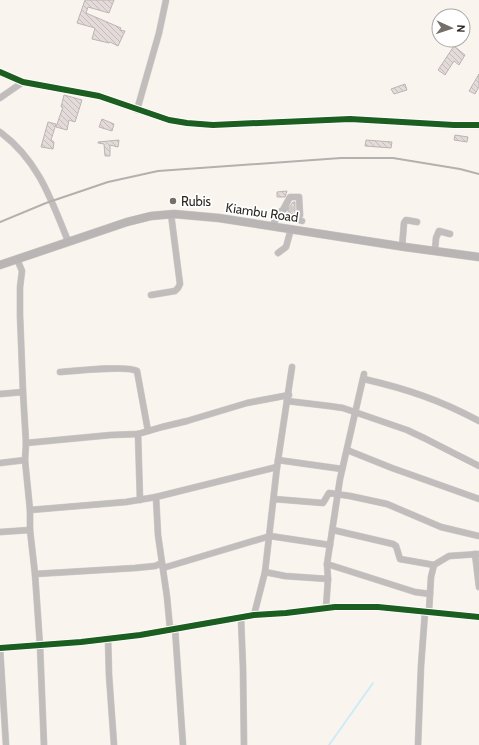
<svg xmlns="http://www.w3.org/2000/svg" width="479" height="745" font-family="Cabin,sans-serif">
<defs>
<pattern id="building-back-hatch" width="6" height="6" patternUnits="userSpaceOnUse"><rect width="6" height="6" fill="#e4dada"/><path d="M-1 5l2 2M0 0l6 6M5-1l2 2" fill="none" stroke="#c4bbbb"/></pattern>
</defs>
<rect width="100%" height="100%" fill="#f9f5ee"/>
<g fill="none" stroke-linecap="round" stroke-linejoin="round">
<!-- stream -->
<polyline stroke="#cdebf8" stroke-width="2" points="329,745 373,683"/>
</g>
<!-- building -->
<g fill="url(#building-back-hatch)" stroke="#bab5b4">
<polygon points="85,0 114,0 109,13 88,7 86,13 121,28 120,30 125,31 118,46 110,42 109,43 92,39 95,28 77,23"/>
<polygon points="454,46 465,55 459,65 454,61 445,75 438,70"/>
<polygon points="479,74 479,87 475,94 469,91"/>
<polygon points="405,84 407,90 394,94 391,89"/>
<polygon points="64,95 82,100 75,122 69,120 67,130 56,127 63,107 61,107"/>
<polygon points="102,119 114,124 112,131 99,127"/>
<polygon points="48,122 56,124 51,140 54,142 53,149 41,147"/>
<polygon points="455,135 468,137 467,142 454,140"/>
<polygon points="119,140 118,147 110,145 110,156 105,156 104,144 98,143 98,142"/>
<polygon points="366,140 392,142 391,148 365,146"/>
<polygon points="287,191 285,197 277,197 277,192"/>
<polygon points="293,202 295,202 295,214 287,213 290,210 290,206"/>
</g>
<g fill="none" stroke-linecap="round" stroke-linejoin="round">
<!-- minor-tunnel -->
<polyline stroke="#d0ccc5" stroke-width="6" stroke-dasharray="6 3" stroke-linecap="butt" points="288,208 295,210"/>
<defs>
<g id="minor">
<polyline points="0,72 23,82 99,96 169,120 187,123 213,125 350,119 454,125 479,125"/>
<polyline points="0,98 23,82"/>
<polyline points="137,110 159,33 166,0"/>
<path d="M0 132C38 160 51 199 68 241"/>
<polyline points="284,208 290,197 299,197 300,215"/>
<polyline points="278,216 292,218 302,221"/>
<polyline points="272,226 280,212 286,208"/>
<polyline points="402,247 404,223 406,220 417,222"/>
<polyline points="435,250 436,238 439,231 450,234"/>
<polyline points="278,253 286,247 291,229"/>
<polyline points="17,259 22,271 20,287 20,315 23,392"/>
<polyline points="151,295 175,291 178,288 180,284 171,214"/>
<path d="M60 372C74 371 128 365 137 371L148 431"/>
<path d="M364 379C407 389 440 400 479 421"/>
<polyline points="0,394 23,392 26,443 25,460 30,510 30,530 35,574 40,646 44,745"/>
<polyline points="287,401 329,406 343,408 407,430 424,438 479,466"/>
<polyline points="138,434 140,500"/>
<polyline points="26,443 111,435 138,434 162,427 187,421 247,403 289,395"/>
<polyline points="347,450 392,468 479,499"/>
<polyline points="278,460 342,469"/>
<polyline points="0,463 25,460"/>
<polyline points="156,497 158,535 167,597 170,629"/>
<polyline points="274,499 323,503 329,493 350,496 387,504 441,527 479,536"/>
<polyline points="30,510 126,502 156,497 277,467"/>
<polyline points="333,530 393,544 396,546 400,559 434,565 449,556 479,554"/>
<polyline points="0,532 30,530"/>
<polyline points="475,554 479,587"/>
<polyline points="327,564 415,592 430,594"/>
<polyline points="163,568 270,536 330,545"/>
<polyline points="265,572 285,576 328,579 327,564 340,479 364,374"/>
<polyline points="35,574 135,568 155,566 162,563"/>
<polyline points="326,608 328,579"/>
<polyline points="429,611 431,577 434,565"/>
<polyline points="254,615 265,572 277,467 292,367"/>
<polyline points="241,618 243,668 244,745"/>
<polyline points="175,628 183,745"/>
<polyline points="108,638 109,675 114,745"/>
<polyline points="0,648 81,642 140,635 254,615 286,613 335,607 378,607 479,617"/>
<polyline points="0,648 6,745"/>
<polyline points="418,745 421,666 425,612"/>
</g>
<polyline id="major" points="0,265 127,222 151,216 174,214 219,218 405,247 479,257"/>
</defs>
<!-- minor casing -->
<use href="#minor" stroke="#d3cfca" stroke-width="7"/>
<!-- major casing -->
<use href="#major" stroke="#d3cfca" stroke-width="9"/>
<!-- minor -->
<use href="#minor" stroke="#c1bdbd" stroke-width="6"/>
<!-- major -->
<use href="#major" stroke="#b9b5b4" stroke-width="8"/>
<!-- rail -->
<polyline stroke="#b3b0ae" stroke-width="2" points="0,222 46,203 108,182 158,171 341,158 393,158 460,169 479,174"/>
<defs>
<g id="cycleway">
<polyline points="0,72 23,82 99,96 169,120 187,123 213,125 350,119 454,125 479,125"/>
<polyline points="0,648 81,642 140,635 254,615 286,613 335,607 378,607 479,617"/>
</g>
</defs>
<!-- cycleway casing -->
<use href="#cycleway" stroke="#fff" stroke-width="8"/>
<!-- cycleway -->
<use href="#cycleway" stroke="#1b5e20" stroke-width="6"/>
</g>
<!-- markers -->
<circle fill="#747069" stroke="#fff" stroke-width="1.5" cx="173" cy="201" r="4"/>
<g text-anchor="middle" stroke-width="3.5" stroke-linejoin="round" paint-order="stroke">
<!-- poi labels -->
<g font-size="13" fill="#2c2822" stroke="#fff" text-anchor="start">
<text x="181" y="206">Rubis</text>
</g>
<!-- street labels -->
<g font-size="13" fill="#2c2822" stroke="#fff">
<text transform="translate(262 212) rotate(8)" y="5">Kiambu Road</text>
</g>
</g>
<!-- north arrow -->
<g transform="translate(451 28) rotate(93)"><circle r="19" fill="#ffffff" stroke="#aba9a7"/>
<path d="M0-3L7 15L0 10L-7 15Z" fill="#747069"/>
<text y="-6" font-size="11" font-weight="bold" text-anchor="middle" fill="#2c2822">N</text>
</g>
</svg>
